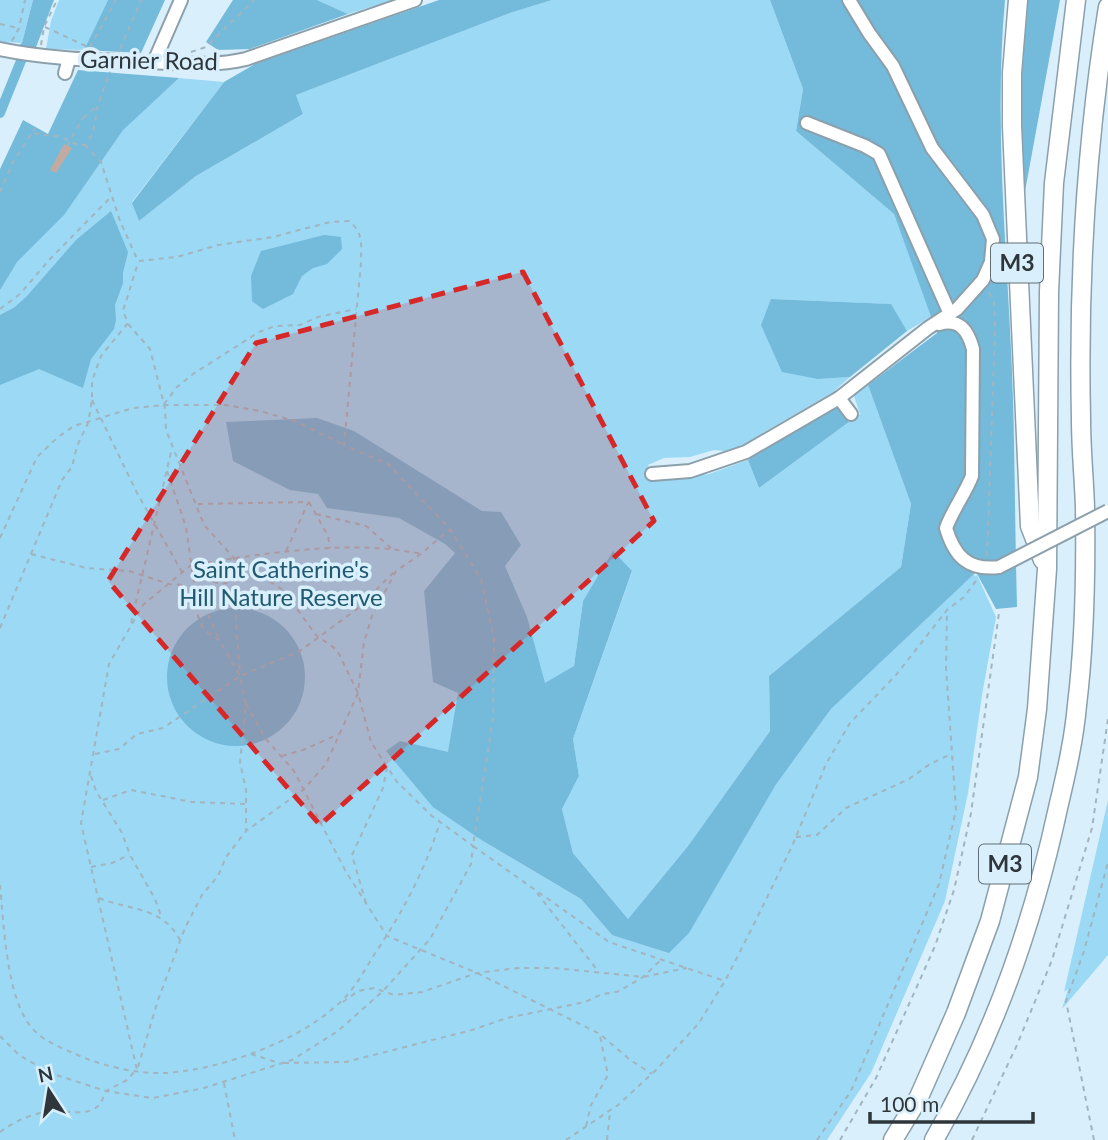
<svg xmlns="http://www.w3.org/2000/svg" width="1108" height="1140" font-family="Lato,sans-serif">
<rect width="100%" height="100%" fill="#d9f0fc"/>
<!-- green -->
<g fill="#9cd9f5">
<polygon points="0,0 33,0 22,43 0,42"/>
<polygon points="59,0 108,0 84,50 46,49 51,21"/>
<polygon points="317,0 392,0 348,14"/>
<polygon points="552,0 770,0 803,89 796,131 894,214 932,316 907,331 890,304 771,299 818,379 850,377 833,392 735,449 724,451 714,450 690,457 664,458 648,465 652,474 659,480 709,474 748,460 759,488 860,414 854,396 857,390 868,385 911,504 901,567 769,676 770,731 688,846 628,919 573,853 562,809 579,776 573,739 632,572 614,552 583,601 574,666 483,841 581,899 612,935 775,786 831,709 971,570 975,576 977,575 996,617 982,695 968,793 945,901 871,1073 827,1140 0,1140 0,271 33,210 179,78 224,82 132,202 139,221 196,176 303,114 296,95 510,13"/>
<polygon points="1108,800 1108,955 1062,1009 1068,989 1064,992"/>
</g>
<!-- forest -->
<g fill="#73badb">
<polygon points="33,0 54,0 33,55 10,51 22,43"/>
<polygon points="108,0 165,0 141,53 84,50"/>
<polygon points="233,0 317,0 348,14 250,49 218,50 206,42"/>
<polygon points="439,0 552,0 510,13 296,95 303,114 196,176 139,221 132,203 224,82 255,64"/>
<path d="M770 0H1005C993 133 1009 266 1013 399 1015 468 1015 537 1017 607L996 609 976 572 831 709 775 786 689 933 669 953 612 935 581 899 483 841 433 807 386 751 400 741 448 752 458 693 433 682 424 591 455 553 445 544 399 518 327 508 318 494 290 490 233 461 226 422 317 418 354 431 482 511 501 512 521 545 505 566 527 617 545 683 574 666 583 601 613 551 632 571 573 739 579 776 562 809 573 853 628 919 688 846 770 731 769 676 901 567 911 504 868 385 937 333 894 214 796 131 803 89Z"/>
<polygon points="1028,0 1060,0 1024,197 1019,110"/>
<polygon points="78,70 179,78 123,130 64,215 17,262 0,290 0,169 23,120 48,134"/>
<polygon points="111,211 128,252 123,273 123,283 115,305 116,320 114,329 91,359 83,388 39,369 0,385 0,315 15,307 27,296 76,240"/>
<polygon points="324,235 341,237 342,249 327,264 313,268 302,276 293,294 263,309 252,301 251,276 261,251"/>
<polygon points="771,299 891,304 907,331 850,377 818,379 782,372 761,325"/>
<polygon points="837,406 849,422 759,488 748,460"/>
<circle cx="236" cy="677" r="69"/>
</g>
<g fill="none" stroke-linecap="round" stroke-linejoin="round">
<!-- canal -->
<polyline stroke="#73badb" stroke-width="10" points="0,113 27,46"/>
</g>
<!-- building -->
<polygon fill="#c1aba1" points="64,144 72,148 56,173 50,170"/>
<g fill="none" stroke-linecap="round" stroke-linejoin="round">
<defs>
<g id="minor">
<path d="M0 49C48 59 96 60 144 62 179 63 212 67 246 59L415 0"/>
<polyline points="154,62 181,0"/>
<polyline points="65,73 69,59"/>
<polyline points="807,123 865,146 879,154 950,314"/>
<path d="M939 324C959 318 968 330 973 349L972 476C965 494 953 509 946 528 954 555 967 571 999 567"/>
<polyline points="839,398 851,414"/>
<polyline points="652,474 690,471 746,452 839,398 928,328 957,309 983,280 991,262 993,239 983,215 932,148 893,66 869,33 849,0"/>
</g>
<g id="highway">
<polyline points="1018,0 1012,73 1012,126 1030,526 1043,560"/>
<polyline points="893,1140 919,1097 956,1013 990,921 1028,777 1037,709 1047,569 1049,292 1054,183 1076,0"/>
<path d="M934 1140C994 1036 1033 924 1058 808 1066 774 1074 740 1077 705 1085 639 1086 573 1085 507 1084 478 1081 449 1081 419 1078 281 1086 143 1108 7"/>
</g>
</defs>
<!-- minor casing -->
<use href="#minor" stroke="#8ba0ab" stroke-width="16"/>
<!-- highway casing -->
<use href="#highway" stroke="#8ba0ab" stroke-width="21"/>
<!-- path -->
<g stroke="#a2b4be" stroke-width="2" stroke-dasharray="5 5" stroke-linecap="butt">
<polyline points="0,24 18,28"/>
<polyline points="45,27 88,47"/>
<polyline points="12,41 19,28 25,0"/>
<polyline points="41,45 44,27 57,0"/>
<polyline points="90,47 116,0"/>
<polyline points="120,49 141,0"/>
<polyline points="191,52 206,47 254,0"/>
<polyline points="83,118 97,106"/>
<path d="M34 133C43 136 49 135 57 136 68 138 73 146 85 145L93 133 98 105 110 71"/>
<path d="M85 145 101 162 120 221 138 261 177 257 218 245 273 237 330 222 349 221C364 233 361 245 361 263L344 445 388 464 450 529 481 579 494 638 493 718 473 846 609 942 725 981"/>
<polyline points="0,192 13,162 35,128"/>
<polyline points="0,309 20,294 50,259 110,198"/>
<polyline points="128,324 150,349 165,408 166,430 204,525 234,558 233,581 240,674"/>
<polyline points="92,400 137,493 182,572"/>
<polyline points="164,404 177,387 193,374 259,332 275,326 300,325 318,317 356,309"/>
<polyline points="167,471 186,527 194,583 219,639"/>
<polyline points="309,502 328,536 330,548"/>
<polyline points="198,504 309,502"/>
<polyline points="316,514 366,526 391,548"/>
<polyline points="0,538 37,457 58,437 74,426 133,408 163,405 226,405 260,411 295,421 344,445"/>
<polyline points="286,551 308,503"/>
<polyline points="31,554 86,568 129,571 169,584 185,585 204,630 219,640 240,676 246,704 240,762 246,790 246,831"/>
<polyline points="987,556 995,330 994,301 988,291"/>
<path d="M235 558C293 550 363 541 421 554"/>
<polyline points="194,576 221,584 259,576"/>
<polyline points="131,623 172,448"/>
<polyline points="0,628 62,480 72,467 77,446 88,423 92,400 92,381 101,356 128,323 123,311 138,263"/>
<polyline points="246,704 266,739 294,771 346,872 387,936 477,973 600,1034 629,1059 652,1074"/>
<polyline points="95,754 119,749 137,734 163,728 240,676 300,651 357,609 394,572"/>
<polyline points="282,756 303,750 339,734"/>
<polyline points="91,776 96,791 122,833 130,855 155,899 161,916"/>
<polyline points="103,800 131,790 192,802 245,804"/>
<polyline points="796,837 817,835 846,808 909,779 930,764 951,754"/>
<polyline points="91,867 112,863 129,855"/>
<path d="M0 885C4 925 6 998 32 1028 42 1040 59 1047 73 1053 96 1064 135 1074 160 1073 215 1072 295 1043 336 1006 353 992 363 973 374 955 402 913 425 871 440 822"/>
<polyline points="537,893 598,971"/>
<path d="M99 898C131 911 162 906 180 940"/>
<polyline points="366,903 352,855 383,788 387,767"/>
<polyline points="343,1002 358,991 374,988 394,995 422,992 477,973 518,968 554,968 643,977 687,968"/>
<polyline points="0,1036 19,1055 50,1073 106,1091 153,1098 204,1088 292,1060 338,1031 383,991 430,939 471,864 473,846 432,816 397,782 371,742 358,693 337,650 316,635 283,590 234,558 190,566 143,605 109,664 81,823 137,1070"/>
<polyline points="251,1054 279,1063"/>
<polyline points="284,1063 346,1062 472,1030 507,1018 585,1002 602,994 617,992 643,977 661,960"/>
<polyline points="138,1067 158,1000 185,928 202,895 218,876 226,857 246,831 303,790 326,764 358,693 364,642 372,616 396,571 421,554 449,530"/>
<polyline points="224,1083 235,1140"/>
<polyline points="586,1126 591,1105 608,1075 600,1036"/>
<path d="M0 1132C14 1121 38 1111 56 1111 68 1111 83 1115 94 1109 101 1105 103 1098 106 1091L127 1080 135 1071"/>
<polyline points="566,1140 618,1105 656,1070 699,1023 725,981 756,920 793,844 826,764 850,723 896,675 947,610 964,597 979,577"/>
<polyline points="607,1140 610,1112"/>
<polyline points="817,1140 851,1091 939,884 956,810 946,668 947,612"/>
<polyline points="840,1140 876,1078 935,946 954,890 971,813 999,613"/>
<polyline points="972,1140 1017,1045 1052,960 1092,828 1108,719"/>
<polyline points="1094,1140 1066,1001 1084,951 1108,862"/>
</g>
<!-- minor -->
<use href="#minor" stroke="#fff" stroke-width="12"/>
<!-- highway -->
<use href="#highway" stroke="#fff" stroke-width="18"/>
<defs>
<polyline id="minor-bridge" points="999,567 1108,511"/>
</defs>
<!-- minor-bridge casing -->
<use href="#minor-bridge" stroke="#8ba0ab" stroke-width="16" stroke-linecap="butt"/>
<!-- path-bridge -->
<g stroke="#a2b4be" stroke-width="2" stroke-dasharray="5 5" stroke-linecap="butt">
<polyline points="110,70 120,50"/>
<polyline points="67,146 83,118"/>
</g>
<!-- minor-bridge -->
<use href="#minor-bridge" stroke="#fff" stroke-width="12"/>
</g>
<!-- marked area -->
<path fill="#d62828" fill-opacity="0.2" stroke="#d62828" stroke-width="5" stroke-dasharray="14 9" stroke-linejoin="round" d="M523 272 654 521 320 825 108 581 256 343Z"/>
<g text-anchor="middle" stroke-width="7" stroke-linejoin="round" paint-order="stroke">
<!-- shield labels -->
<g fill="#d9f0fc" stroke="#616e75" stroke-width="2">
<rect x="991" y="243.5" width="52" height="39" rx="5"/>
<rect x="979" y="844.5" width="52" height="39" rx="5"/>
</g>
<g font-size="23" font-weight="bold" fill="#2e363b">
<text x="1017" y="271">M3</text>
<text x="1005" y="872">M3</text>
</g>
<!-- street labels -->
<g font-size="24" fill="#2e363b" stroke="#d9f0fc">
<text transform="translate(149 61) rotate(1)" y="8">Garnier Road</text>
</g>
<!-- park labels -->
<g font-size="24" fill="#215970" stroke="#d9f0fc">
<text x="281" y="578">Saint Catherine's<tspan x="281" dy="28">Hill Nature Reserve</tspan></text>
</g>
</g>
<!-- north arrow -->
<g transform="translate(49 1091) rotate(348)" stroke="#d9f0fc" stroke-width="5" paint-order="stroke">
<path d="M0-5L12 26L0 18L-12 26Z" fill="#2e363b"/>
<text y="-10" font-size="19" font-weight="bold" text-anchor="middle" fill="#2e363b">N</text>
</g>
<!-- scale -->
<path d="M870 1112v10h163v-10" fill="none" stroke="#2e363b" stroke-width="3.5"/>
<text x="880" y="1112" font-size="21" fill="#2e363b" stroke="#d9f0fc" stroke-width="5" paint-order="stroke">100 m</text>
</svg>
